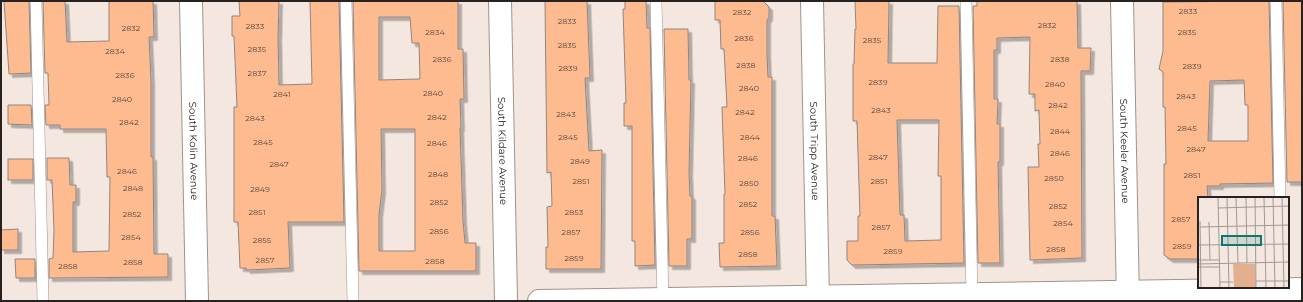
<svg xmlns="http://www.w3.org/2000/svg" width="1303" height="302" font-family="Montserrat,sans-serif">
<defs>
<filter id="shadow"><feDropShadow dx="3.5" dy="3.5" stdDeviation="0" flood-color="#0004"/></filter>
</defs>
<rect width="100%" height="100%" fill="#f3e7e0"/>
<!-- building -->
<g fill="#febb90" stroke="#90867f" fill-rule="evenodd" filter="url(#shadow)">
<polygon points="4,1 29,1 31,73 9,74"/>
<polygon points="43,1 65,1 67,42 109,41 109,1 153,1 154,37 149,37 151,81 151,157 153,157 154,254 168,254 168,277 49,278 49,259 53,258 54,230 52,180 47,180 47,158 69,158 70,185 76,185 76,202 73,202 73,252 109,251 110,177 107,177 106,129 60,129 60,125 46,125 45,105 49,105 48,73 45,73"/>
<polygon points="239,1 279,1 278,37 279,85 312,84 310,1 339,1 344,222 288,222 290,268 247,270 246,268 240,268 238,222 234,222 234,107 237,107 234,36 232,36 232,16 240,16"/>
<path d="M353 1H458V49H463L464 99H460L461 128H460L463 221 465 243H476V271H359ZM379 17H410L412 43H419L420 79 379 80ZM381 129H415V251H379V214L382 190Z"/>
<polygon points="545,1 587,1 590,78 585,78 589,151 602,150 601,269 546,269 546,247 548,247 547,207 552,206 551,172 547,173"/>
<polygon points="625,1 646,1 647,28 650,28 655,265 635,266 635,241 632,241 632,126 624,126 624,103 626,103 623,9 625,9"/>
<polygon points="715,1 763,1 769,7 769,17 767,20 767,55 768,77 772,77 772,216 775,216 777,266 720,267 719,243 724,243 724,194 725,194 722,107 727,107 724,49 721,49 720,20 715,20"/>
<path d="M855 1H889L888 63H937L938 6H959L964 263 852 265 847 260V241H858V216H860L857 121H853V64H854L855 29H856ZM897 120H939L938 176H941V240L905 241 904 215H900Z"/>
<polygon points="977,1 1077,1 1078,48 1091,48 1090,71 1081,71 1082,258 1030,260 1028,167 1039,167 1038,144 1040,144 1039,110 1035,111 1035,94 1029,94 1030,37 997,38 997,50 994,50 994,99 998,99 997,124 1000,124 1000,162 998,162 1000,263 978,263 973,6 977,6"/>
<path d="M1269 1 1273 183 1220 184V186H1207L1208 198H1199V259H1170L1164 255V164H1166L1165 107H1163V72L1159 69 1163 51V2ZM1244 80 1245 105H1248V141H1208L1210 81Z"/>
<polygon points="1283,1 1302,1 1302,182 1287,182"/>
<polygon points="664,29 688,29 689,80 691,80 689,173 690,196 692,196 692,239 687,239 687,266 669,266"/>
<polygon points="8,105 31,105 32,125 8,124"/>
<rect x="8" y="159" width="25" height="21"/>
<polygon points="18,229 18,250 1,250 1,230"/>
<polygon points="15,259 35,259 35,278 16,278"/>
</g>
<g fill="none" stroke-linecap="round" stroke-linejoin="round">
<defs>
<g id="lane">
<polyline points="36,1 43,301"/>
<polyline points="346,1 353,301"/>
<polyline points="656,1 663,301"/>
<polyline points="966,1 972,298"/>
<polyline points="1276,1 1280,198"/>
</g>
<g id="street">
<path id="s1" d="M191 1 197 301"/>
<path id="s2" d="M500 1 506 301"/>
<path id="s3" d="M812 1 818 301"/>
<polyline points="539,301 1302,289"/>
</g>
<g id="secondary">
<path id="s4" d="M1122 1 1128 301"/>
</g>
</defs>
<!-- lane casing -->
<use href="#lane" stroke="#9f948d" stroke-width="12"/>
<!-- street casing -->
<use href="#street" stroke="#9f948d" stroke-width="24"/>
<!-- secondary casing -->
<use href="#secondary" stroke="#9f948d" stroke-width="24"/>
<!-- lane -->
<use href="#lane" stroke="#fff" stroke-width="11"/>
<!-- street -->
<use href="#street" stroke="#fff" stroke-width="22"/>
<!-- secondary -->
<use href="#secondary" stroke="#fff" stroke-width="22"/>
</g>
<g text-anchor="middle" stroke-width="3" stroke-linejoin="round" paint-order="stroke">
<!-- number labels -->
<g font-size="8" fill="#5d483c">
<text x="1188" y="14">2833</text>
<text x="742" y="15">2832</text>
<text x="567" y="24">2833</text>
<text x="1047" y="28">2832</text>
<text x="255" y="29">2833</text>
<text x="131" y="31">2832</text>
<text x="435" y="35">2834</text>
<text x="1187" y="35">2835</text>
<text x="744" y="41">2836</text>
<text x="872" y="43">2835</text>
<text x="567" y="48">2835</text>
<text x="257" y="52">2835</text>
<text x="115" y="54">2834</text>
<text x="442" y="62">2836</text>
<text x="1060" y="62">2838</text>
<text x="746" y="68">2838</text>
<text x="1192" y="69">2839</text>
<text x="568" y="71">2839</text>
<text x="257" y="76">2837</text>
<text x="125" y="78">2836</text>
<text x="878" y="85">2839</text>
<text x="1055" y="87">2840</text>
<text x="749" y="91">2840</text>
<text x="433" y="96">2840</text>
<text x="282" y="97">2841</text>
<text x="1186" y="99">2843</text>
<text x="122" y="102">2840</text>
<text x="1058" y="108">2842</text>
<text x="881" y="113">2843</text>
<text x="745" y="115">2842</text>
<text x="566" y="117">2843</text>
<text x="437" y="120">2842</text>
<text x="255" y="121">2843</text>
<text x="129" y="125">2842</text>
<text x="1187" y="131">2845</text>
<text x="1060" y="134">2844</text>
<text x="568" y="140">2845</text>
<text x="750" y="140">2844</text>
<text x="263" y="145">2845</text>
<text x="437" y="146">2846</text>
<text x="1196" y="152">2847</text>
<text x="1060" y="156">2846</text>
<text x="878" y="160">2847</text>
<text x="748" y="161">2846</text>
<text x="580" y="164">2849</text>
<text x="279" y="167">2847</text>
<text x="127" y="174">2846</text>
<text x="438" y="177">2848</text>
<text x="1192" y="178">2851</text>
<text x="1054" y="181">2850</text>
<text x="581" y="184">2851</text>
<text x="879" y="184">2851</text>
<text x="749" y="186">2850</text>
<text x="133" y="191">2848</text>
<text x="260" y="192">2849</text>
<text x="439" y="205">2852</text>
<text x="748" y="207">2852</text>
<text x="1058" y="209">2852</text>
<text x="257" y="215">2851</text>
<text x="574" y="215">2853</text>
<text x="132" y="217">2852</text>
<text x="1181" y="222">2857</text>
<text x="1063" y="226">2854</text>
<text x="881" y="230">2857</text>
<text x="439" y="234">2856</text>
<text x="571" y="235">2857</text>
<text x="750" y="235">2856</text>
<text x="131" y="240">2854</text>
<text x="262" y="243">2855</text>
<text x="1182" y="249">2859</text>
<text x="1056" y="252">2858</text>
<text x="893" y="254">2859</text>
<text x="748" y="257">2858</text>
<text x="574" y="261">2859</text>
<text x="265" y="263">2857</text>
<text x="435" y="264">2858</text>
<text x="133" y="265">2858</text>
<text x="68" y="269">2858</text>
</g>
<!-- street labels -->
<g font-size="10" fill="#272220" stroke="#fff5ef">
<text dy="4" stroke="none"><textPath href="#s1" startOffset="150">South Kolin Avenue</textPath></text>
<text dy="4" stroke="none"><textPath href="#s2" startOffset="150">South Kildare Avenue</textPath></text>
<text dy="4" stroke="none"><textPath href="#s3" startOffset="150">South Tripp Avenue</textPath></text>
<text dy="4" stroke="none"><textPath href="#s4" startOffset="150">South Keeler Avenue</textPath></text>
</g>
</g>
<!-- overview -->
<g transform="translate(1198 197)">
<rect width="91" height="91" fill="#f3e7e0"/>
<path d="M35 67H57L58 91H36Z" fill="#e3af8e"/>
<path fill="none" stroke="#a19893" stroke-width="1" d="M20 0 22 91M29 0 31 91M38 0 40 66M48 0 49 66M57 0 58 91M66 0 68 91M75 0 77 91M84 0 86 91M20 11 91 9M2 24 3 91M11 25 12 63M2 30 91 28M0 48 91 47M0 63H21M0 67 91 65M0 70H21M58 84H91M22 85H35"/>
<path fill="#0f766e" fill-opacity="0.15" stroke="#0f766e" stroke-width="2" d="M24 39H63V48H24Z"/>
<rect width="91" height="91" fill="none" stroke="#272220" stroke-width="2"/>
</g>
<!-- border -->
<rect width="1303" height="302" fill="none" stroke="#272220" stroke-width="4"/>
</svg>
